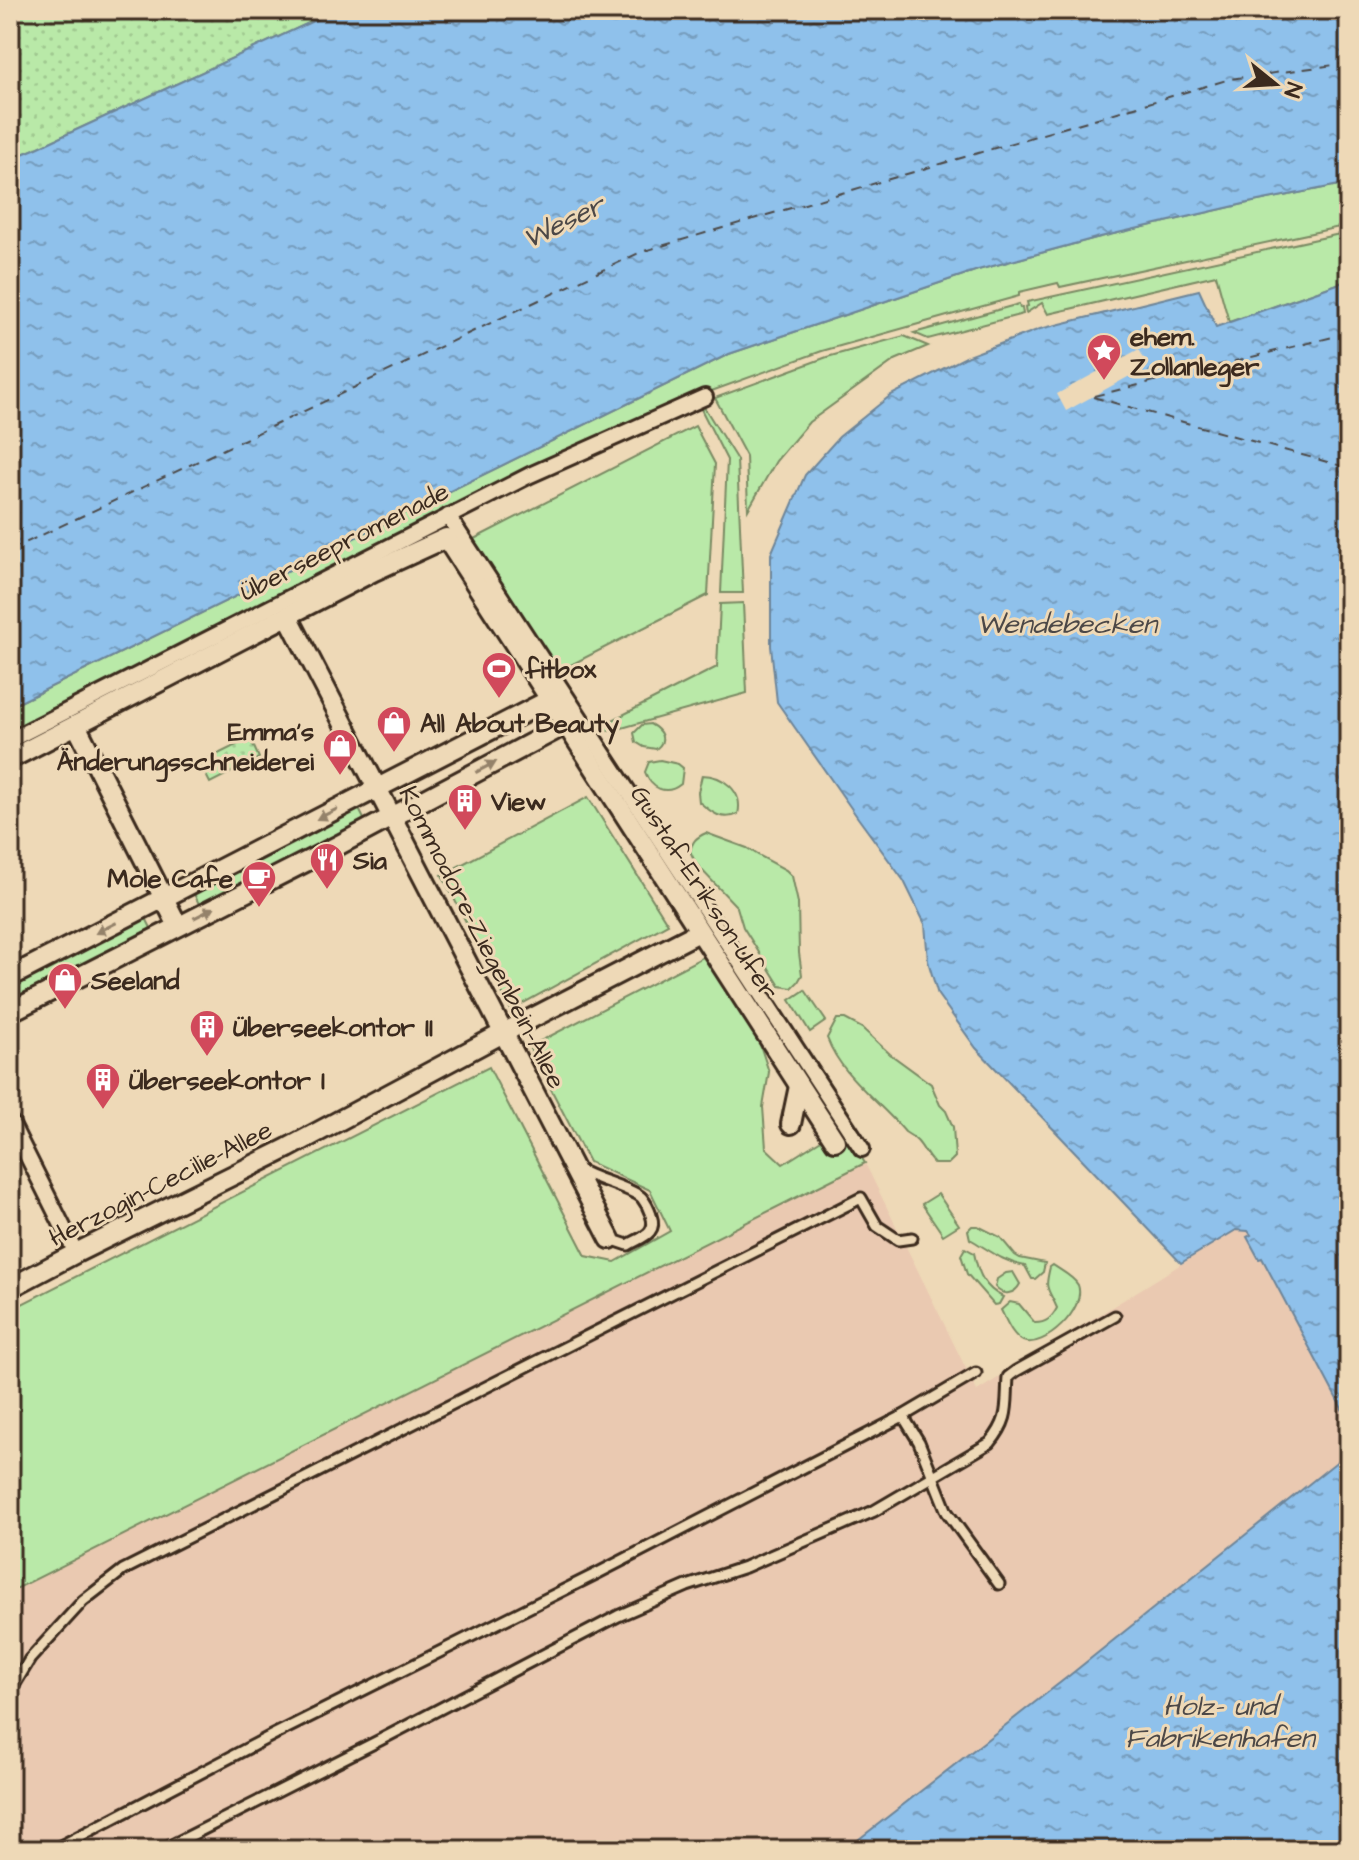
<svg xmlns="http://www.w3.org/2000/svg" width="1359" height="1860" font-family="'Architects Daughter',sans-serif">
<defs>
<pattern id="park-dots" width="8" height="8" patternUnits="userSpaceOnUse" patternTransform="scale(2)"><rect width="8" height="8" fill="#b9e9a8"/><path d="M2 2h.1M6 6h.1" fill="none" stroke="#a0c890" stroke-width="1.8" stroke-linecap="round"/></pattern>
<pattern id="water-ripples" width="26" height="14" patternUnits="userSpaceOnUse" patternTransform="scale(2)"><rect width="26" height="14" fill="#8fc1eb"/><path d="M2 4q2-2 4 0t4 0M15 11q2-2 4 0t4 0" fill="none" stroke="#769dbe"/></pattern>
</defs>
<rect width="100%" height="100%" fill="#eed9b7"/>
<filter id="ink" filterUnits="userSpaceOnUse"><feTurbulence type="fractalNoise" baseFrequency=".0125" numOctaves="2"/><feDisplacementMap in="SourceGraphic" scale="16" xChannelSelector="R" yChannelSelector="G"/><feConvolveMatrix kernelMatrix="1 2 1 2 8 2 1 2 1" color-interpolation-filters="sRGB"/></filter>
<g filter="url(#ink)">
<!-- built -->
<polygon fill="#eac9b1" points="865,1163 977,1391 1236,1230 1243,1230 1248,1231 1251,1235 1247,1237 1260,1259 1262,1258 1349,1422 1349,1452 1070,1675 845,1850 10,1850 10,1662 14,1655 10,1645 10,1592"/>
<!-- green -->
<g fill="#b9e9a8" stroke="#7a8a63" stroke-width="2">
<polygon points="1349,183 1349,225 1060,287 1058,283 1019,292 1019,296 822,351 695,397 10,733 10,707 729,354 978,270 1096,238 1248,203"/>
<polygon points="1349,232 1349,280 1229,322 1216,275 1048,314 1042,303 1026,313 1025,307 1028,306 1027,302"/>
<polygon points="1019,304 1020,308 1022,308 1023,314 928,339 914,333"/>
<polygon points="904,336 928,346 895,360 809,422 776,461 748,510 746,456 715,398 827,357"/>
<polygon points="704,407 737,460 743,593 721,593 727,460 701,409"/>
<polygon points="695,426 715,464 708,595 559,671 472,540"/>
<polygon points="743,603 747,693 611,731 595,729 717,667 720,604"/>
<path d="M650 724C661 730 668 740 656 749L644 747 636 742 634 733 642 725Z"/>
<path d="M660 760 678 764 683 768 681 784C666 796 651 789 645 772L649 762Z"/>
<path d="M702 775C722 775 744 791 738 814 722 822 711 812 699 802L698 792Z"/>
<polygon points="588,797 668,924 511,1010 442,875"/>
<polygon points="357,805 366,823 201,908 192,890"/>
<path d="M706 833 747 848 758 855 786 870 792 876 798 903 799 953 802 975 798 982 792 988 780 986 743 927 737 907 696 864 690 851C693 841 695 838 706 833Z"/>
<polygon points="144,914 153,932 10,1005 10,982"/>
<polygon points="705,956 755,1030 769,1072 763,1107 766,1148 783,1164 826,1137 830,1143 845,1133 865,1163 10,1592 10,1310 489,1067 586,1256 615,1262 670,1231 650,1190 589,1162 529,1047"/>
<polygon points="805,990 826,1021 810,1032 790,1000"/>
<path d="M837 1019H845L862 1028 890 1054 931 1084 940 1105 946 1111 953 1127 955 1157 948 1164H934C921 1150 923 1142 905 1132 880 1102 841 1076 827 1038Z"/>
<polygon points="938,1194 959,1225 943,1235 922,1204"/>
<path d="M972 1226H978L1000 1237 1015 1255 1020 1258 1045 1263 1043 1272 1035 1279H1032L1025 1266C1003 1262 989 1250 970 1239L968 1230Z"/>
<path d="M965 1248 974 1253C978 1273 984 1288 1003 1297L999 1304 994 1305 967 1274 961 1255Z"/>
<path d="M1053 1265C1060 1270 1074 1277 1078 1285 1087 1309 1043 1350 1023 1341 1012 1336 1006 1320 1001 1310L1010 1302 1019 1304 1035 1323C1046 1323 1052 1318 1057 1308 1048 1287 1044 1291 1050 1267Z"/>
<path d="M1013 1272 1020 1284C1015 1294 1003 1297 995 1287L997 1279 1006 1273Z"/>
</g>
<!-- park -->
<g fill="url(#park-dots)" stroke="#7a8a63" stroke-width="2">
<polygon points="10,10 337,10 37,148 10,159"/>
<polygon points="250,738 259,758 210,783 200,763"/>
</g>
<!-- water -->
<g fill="url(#water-ripples)" stroke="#6d8599" stroke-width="2">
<polygon points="337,10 1349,10 1349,183 1248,203 1096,238 978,270 729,354 10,707 10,159 37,148"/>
<polygon points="1349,280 1349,1422 1262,1258 1259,1259 1247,1237 1251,1235 1248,1231 1236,1230 1181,1263 976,1048 938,995 928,961 925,924 904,881 858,818 777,702 771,646 771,554 805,475 839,437 891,395 968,356 1040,329 1199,290 1216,327"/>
<polygon points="1349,1452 1349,1850 845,1850 1070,1675"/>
</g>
<!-- pier -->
<polygon fill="#eed9b7" points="1139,349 1148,366 1066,411 1057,394"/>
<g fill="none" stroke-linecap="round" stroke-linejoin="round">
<!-- ferry -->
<g stroke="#4c4847" stroke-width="2" stroke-dasharray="10 8" stroke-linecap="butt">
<polyline points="1094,396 1349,333"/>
<polyline points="1093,397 1349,468"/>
<polyline points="10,550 641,252 1230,79 1349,63"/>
</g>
<defs>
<g id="service">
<path d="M579 1170C594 1179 634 1189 642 1198 646 1203 649 1209 651 1215 658 1234 642 1237 628 1245L610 1239"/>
<polyline points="903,1416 919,1442 947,1512 999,1584"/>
<polyline points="10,1692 30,1659 83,1601 123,1570 861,1198 877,1226 898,1240 912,1238"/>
<polyline points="53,1850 273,1735 598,1573 903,1416 976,1373"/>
<path d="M162 1850 380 1740 618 1616 687 1586 745 1567 874 1511 990 1443C1010 1419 1006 1407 1008 1377L1016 1371 1115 1316"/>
</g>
<g id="pedestrian">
<polyline points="448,516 862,1149"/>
<polyline points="10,740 530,475 705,397"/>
<polyline points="10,1121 76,1253"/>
</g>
<g id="minor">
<polyline points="288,616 610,1239"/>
<polyline points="76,725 178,926"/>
<polyline points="10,759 374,571 446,538 835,1141"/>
<polyline points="10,977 551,699"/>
<polyline points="10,1012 337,846 567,724"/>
<polyline points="791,1124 799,1086"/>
<polyline points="10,1288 76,1253 288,1148 503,1033 699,932"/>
</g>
</defs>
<!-- service casing -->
<use href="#service" stroke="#3b2a1e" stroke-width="15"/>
<!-- pedestrian casing -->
<use href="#pedestrian" stroke="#3b2a1e" stroke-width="20"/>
<!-- minor casing -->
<use href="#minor" stroke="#3b2a1e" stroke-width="24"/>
<!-- service -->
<use href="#service" stroke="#eed9b7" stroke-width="9"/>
<!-- pedestrian -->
<use href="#pedestrian" stroke="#eed9b7" stroke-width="14"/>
<!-- minor -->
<use href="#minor" stroke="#eed9b7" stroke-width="18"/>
</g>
<!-- one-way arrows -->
<defs><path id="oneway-solid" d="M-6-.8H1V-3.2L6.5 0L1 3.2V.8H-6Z" transform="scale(2)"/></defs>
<g fill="#94826a">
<use href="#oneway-solid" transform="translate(486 767) rotate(-28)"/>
<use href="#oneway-solid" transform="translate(327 814) rotate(153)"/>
<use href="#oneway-solid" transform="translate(204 913) rotate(-27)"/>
<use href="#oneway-solid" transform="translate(106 928) rotate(153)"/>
</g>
</g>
<!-- icons -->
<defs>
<symbol id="sight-pin" viewBox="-11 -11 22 30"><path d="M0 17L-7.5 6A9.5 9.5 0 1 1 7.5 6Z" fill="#d1495b" stroke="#eed9b7"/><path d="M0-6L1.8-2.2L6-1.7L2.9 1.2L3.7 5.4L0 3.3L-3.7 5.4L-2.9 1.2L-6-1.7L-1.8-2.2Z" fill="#fff"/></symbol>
<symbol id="stadium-pin" viewBox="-11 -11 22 30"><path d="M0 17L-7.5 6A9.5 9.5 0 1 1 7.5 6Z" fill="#d1495b" stroke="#eed9b7"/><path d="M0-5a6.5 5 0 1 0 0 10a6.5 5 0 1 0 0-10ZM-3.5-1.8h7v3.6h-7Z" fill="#fff"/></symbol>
<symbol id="shop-pin" viewBox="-11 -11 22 30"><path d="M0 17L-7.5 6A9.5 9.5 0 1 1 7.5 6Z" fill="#d1495b" stroke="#eed9b7"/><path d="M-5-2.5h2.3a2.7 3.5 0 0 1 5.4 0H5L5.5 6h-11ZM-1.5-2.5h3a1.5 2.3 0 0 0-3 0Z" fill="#fff"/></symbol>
<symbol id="building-pin" viewBox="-11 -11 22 30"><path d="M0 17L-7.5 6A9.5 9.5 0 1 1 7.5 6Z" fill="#d1495b" stroke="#eed9b7"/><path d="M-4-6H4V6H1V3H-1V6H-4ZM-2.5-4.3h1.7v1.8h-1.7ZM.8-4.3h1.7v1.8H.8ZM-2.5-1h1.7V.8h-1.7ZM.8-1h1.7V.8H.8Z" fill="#fff"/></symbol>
<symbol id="restaurant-pin" viewBox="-11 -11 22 30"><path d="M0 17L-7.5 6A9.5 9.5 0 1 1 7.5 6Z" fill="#d1495b" stroke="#eed9b7"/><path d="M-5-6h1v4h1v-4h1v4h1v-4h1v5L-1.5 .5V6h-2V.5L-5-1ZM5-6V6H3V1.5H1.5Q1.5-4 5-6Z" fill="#fff"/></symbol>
<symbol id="cafe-pin" viewBox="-11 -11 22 30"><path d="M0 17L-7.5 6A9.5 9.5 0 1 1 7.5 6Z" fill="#d1495b" stroke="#eed9b7"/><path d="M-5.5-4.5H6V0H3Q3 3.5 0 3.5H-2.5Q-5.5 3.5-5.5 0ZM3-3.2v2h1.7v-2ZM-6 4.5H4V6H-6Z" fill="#fff"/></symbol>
</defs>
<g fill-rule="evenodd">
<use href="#sight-pin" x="1084" y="331" width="40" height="54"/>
<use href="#stadium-pin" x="479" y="649" width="40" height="54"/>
<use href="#shop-pin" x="374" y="703" width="40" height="54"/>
<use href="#shop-pin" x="320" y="726" width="40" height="54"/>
<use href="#building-pin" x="445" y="781" width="40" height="54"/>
<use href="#restaurant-pin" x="307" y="840" width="40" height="54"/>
<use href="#cafe-pin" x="239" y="858" width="40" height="54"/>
<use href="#shop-pin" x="45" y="960" width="40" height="54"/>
<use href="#building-pin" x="187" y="1007" width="40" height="54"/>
<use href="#building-pin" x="83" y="1060" width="40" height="54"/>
</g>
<g text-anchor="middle" stroke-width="6" stroke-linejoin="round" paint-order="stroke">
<!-- poi labels -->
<g font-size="26" font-weight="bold" fill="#3b2a1e" stroke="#eed9b7" text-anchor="start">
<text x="1130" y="345">ehem.<tspan x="1130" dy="30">Zollanleger</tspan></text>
<text x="525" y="678">fitbox</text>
<text x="420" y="732">All About Beauty</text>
<text x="314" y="740" text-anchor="end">Emma’s<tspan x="314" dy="30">Änderungsschneiderei</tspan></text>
<text x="491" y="810">View</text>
<text x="353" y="869">Sia</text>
<text x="233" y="887" text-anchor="end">Mole Cafe</text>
<text x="91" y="989">Seeland</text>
<text x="233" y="1036">Überseekontor II</text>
<text x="129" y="1089">Überseekontor I</text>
</g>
<!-- street labels -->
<g font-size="26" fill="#3b2a1e" stroke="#eed9b7">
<text transform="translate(344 541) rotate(-27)" y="9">Überseepromenade</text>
<text transform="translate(705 892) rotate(57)" y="9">Gustaf-Erikson-Ufer</text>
<text transform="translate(483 937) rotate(63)" y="9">Kommodore-Ziegenbein-Allee</text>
<text transform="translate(160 1183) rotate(-27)" y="9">Herzogin-Cecilie-Allee</text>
</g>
<!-- water labels -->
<g font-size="28" font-style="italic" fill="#4c4847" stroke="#eed9b7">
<text transform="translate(563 221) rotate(-26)" y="10">Weser</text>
<text x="1067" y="633">Wendebecken</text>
<text x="1220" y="1715">Holz- und<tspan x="1220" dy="32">Fabrikenhafen</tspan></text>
</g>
</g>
<!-- margin -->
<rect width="1359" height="1860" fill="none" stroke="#eed9b7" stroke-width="40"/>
<rect x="20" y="20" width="1319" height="1820" fill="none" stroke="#3b2a1e" stroke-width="3" filter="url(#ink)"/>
<!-- north arrow -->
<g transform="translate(1275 84) rotate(108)" stroke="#eed9b7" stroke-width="6" paint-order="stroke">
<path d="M0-6L14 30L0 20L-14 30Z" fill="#3b2a1e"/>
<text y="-12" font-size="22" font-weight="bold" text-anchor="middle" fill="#3b2a1e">N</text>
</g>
</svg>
